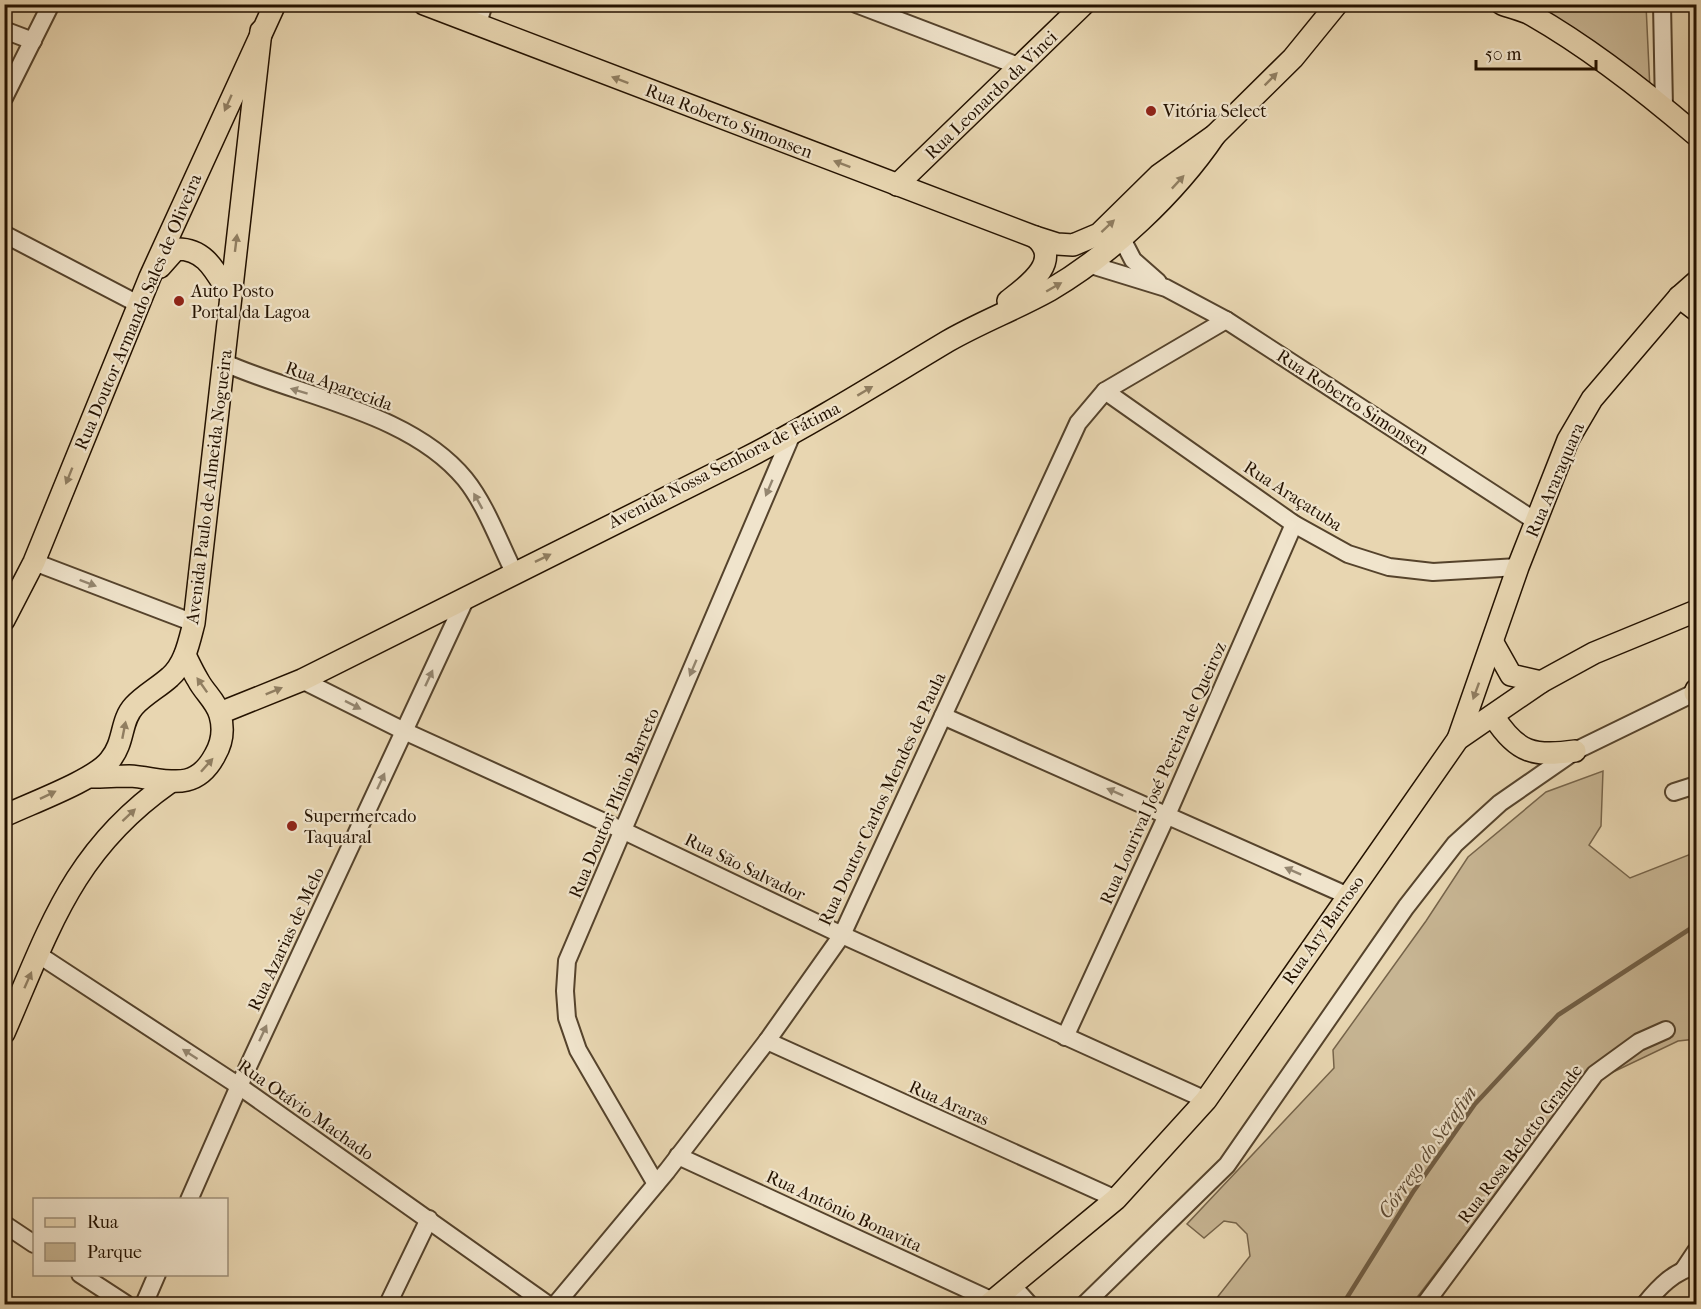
<svg xmlns="http://www.w3.org/2000/svg" width="1701" height="1309" font-family="'IM FELL French Canon',serif">
<rect width="100%" height="100%" fill="#e8d6b1"/>
<filter id="stains"><feTurbulence type="fractalNoise" baseFrequency=".00333" numOctaves="4"/><feColorMatrix values="0 0 0 0 .2 0 0 0 0 .09 0 0 0 0 .02 0 0 0 .5 -.17"/></filter>
<radialGradient id="worn" r=".72"><stop offset=".6" stop-color="#630" stop-opacity="0"/><stop offset="1" stop-color="#630" stop-opacity=".3"/></radialGradient>
<!-- green -->
<g fill="#c7b593" stroke="#76644a" stroke-width="1.5">
<polygon points="1553,5 1646,5 1650,90 1549,13"/>
<polygon points="1603,771 1601,826 1589,845 1630,878 1696,852 1696,1039 1678,1041 1609,1074 1586,1076 1412,1304 1212,1304 1250,1256 1247,1234 1236,1223 1224,1221 1204,1238 1187,1224 1334,1068 1333,1050 1426,921 1468,857 1546,792"/>
</g>
<g fill="none" stroke-linecap="round" stroke-linejoin="round">
<!-- stream -->
<polyline stroke="#715f46" stroke-width="4.5" points="1343,1304 1413,1192 1475,1104 1558,1015 1696,925"/>
<defs>
<g id="minor">
<polyline points="856,4 1021,67"/>
<polyline points="1662,4 1664,108"/>
<polyline points="477,26 484,4"/>
<polyline points="4,30 33,41"/>
<polyline points="4,98 51,4"/>
<polyline points="4,234 140,305"/>
<polyline points="1121,237 1133,260 1158,282"/>
<polyline points="1088,264 1166,288 1226,320 1537,522"/>
<path d="M225 363C301 397 410 412 465 479 486 505 499 542 514 572"/>
<polyline points="1105,391 1294,524 1348,554 1389,567 1433,572 1518,567"/>
<polyline points="34,562 194,623"/>
<polyline points="302,680 404,731 624,831 842,935 1206,1100"/>
<polyline points="943,716 1346,895"/>
<polyline points="1674,792 1696,785"/>
<polyline points="39,955 239,1086 547,1304"/>
<polyline points="1065,1037 1167,815 1294,524"/>
<polyline points="767,1041 1116,1199"/>
<polyline points="678,1156 993,1301"/>
<polyline points="656,1184 578,1050 567,1018 565,991 567,961 792,434"/>
<polyline points="189,1200 239,1086 466,598"/>
<polyline points="4,1224 34,1244"/>
<polyline points="1684,1269 1696,1251"/>
<polyline points="80,1274 126,1304"/>
<polyline points="1012,1285 1029,1304"/>
<polyline points="144,1304 157,1274"/>
<polyline points="388,1304 429,1219"/>
<polyline points="556,1304 667,1171 767,1041 842,935 1078,423 1105,391 1226,320"/>
<polyline points="1085,1304 1227,1165 1406,907 1455,844 1500,803 1575,751 1696,692"/>
<polyline points="1425,1304 1595,1074 1639,1042 1666,1030"/>
<path d="M1645 1304C1659 1287 1674 1271 1696 1266"/>
</g>
<g id="major">
<polyline points="424,4 1035,237 1057,244 1073,245 1099,234 1159,175 1215,135 1293,58 1337,4"/>
<path d="M1502 4C1512 8 1523 10 1532 15 1588 47 1647 93 1696 135"/>
<polyline points="897,185 1084,4"/>
<path d="M160 267 176 249C206 248 216 273 230 295"/>
<polyline points="1679,297 1696,310"/>
<path d="M1008 301C1026 287 1064 261 1035 237"/>
<polyline points="4,620 34,562 150,277 275,4"/>
<polyline points="1493,643 1511,675 1541,682"/>
<polyline points="1695,693 1696,690"/>
<path d="M220 713 302 680 746 458C816 422 881 381 948 341 981 322 1016 309 1050 290 1110 255 1176 193 1215 135"/>
<path d="M1494 717C1517 753 1534 757 1575 751"/>
<polyline points="1458,739 1518,567 1568,440 1592,399 1679,297 1696,282"/>
<path d="M92 777C104 777 117 776 129 776 164 778 194 795 215 755 222 743 224 729 220 715 216 701 204 692 198 680 193 672 189 663 185 655"/>
<path d="M4 816C31 803 95 780 110 760 125 742 120 721 134 706 144 695 159 687 170 677 185 664 189 642 194 623L261 31"/>
<path d="M4 1033C49 930 72 851 169 783"/>
<polyline points="989,1304 1116,1199 1206,1100 1458,739 1541,682 1594,653 1696,611"/>
</g>
</defs>
<!-- minor casing -->
<use href="#minor" stroke="#55432c" stroke-width="20"/>
<!-- major casing -->
<use href="#major" stroke="#241200" stroke-width="24"/>
<!-- minor -->
<use href="#minor" stroke="#f0e4cc" stroke-width="16"/>
<!-- major -->
<use href="#major" stroke="#e8d6b1" stroke-width="21"/>
</g>
<!-- one-way arrows -->
<defs><path id="oneway-solid" d="M-6-.8H1V-3.2L6.5 0L1 3.2V.8H-6Z" transform="scale(1.5)"/></defs>
<g fill="#907e61">
<use href="#oneway-solid" transform="translate(1271 79) rotate(-45)"/>
<use href="#oneway-solid" transform="translate(620 80) rotate(-159)"/>
<use href="#oneway-solid" transform="translate(228 103) rotate(114)"/>
<use href="#oneway-solid" transform="translate(842 164) rotate(-159)"/>
<use href="#oneway-solid" transform="translate(1178 182) rotate(-47)"/>
<use href="#oneway-solid" transform="translate(1108 226) rotate(-43)"/>
<use href="#oneway-solid" transform="translate(236 243) rotate(-83)"/>
<use href="#oneway-solid" transform="translate(1054 287) rotate(-30)"/>
<use href="#oneway-solid" transform="translate(865 391) rotate(-31)"/>
<use href="#oneway-solid" transform="translate(69 476) rotate(112)"/>
<use href="#oneway-solid" transform="translate(543 558) rotate(-26)"/>
<use href="#oneway-solid" transform="translate(202 685) rotate(-125)"/>
<use href="#oneway-solid" transform="translate(274 691) rotate(-22)"/>
<use href="#oneway-solid" transform="translate(1476 691) rotate(110)"/>
<use href="#oneway-solid" transform="translate(124 730) rotate(-79)"/>
<use href="#oneway-solid" transform="translate(207 765) rotate(-48)"/>
<use href="#oneway-solid" transform="translate(48 795) rotate(-26)"/>
<use href="#oneway-solid" transform="translate(129 815) rotate(-43)"/>
<use href="#oneway-solid" transform="translate(28 980) rotate(-66)"/>
</g>
<g fill="#948670">
<use href="#oneway-solid" transform="translate(299 391) rotate(-163)"/>
<use href="#oneway-solid" transform="translate(769 488) rotate(113)"/>
<use href="#oneway-solid" transform="translate(478 501) rotate(-119)"/>
<use href="#oneway-solid" transform="translate(88 583) rotate(21)"/>
<use href="#oneway-solid" transform="translate(693 668) rotate(113)"/>
<use href="#oneway-solid" transform="translate(429 678) rotate(-65)"/>
<use href="#oneway-solid" transform="translate(353 705) rotate(27)"/>
<use href="#oneway-solid" transform="translate(381 781) rotate(-65)"/>
<use href="#oneway-solid" transform="translate(1115 792) rotate(-156)"/>
<use href="#oneway-solid" transform="translate(1293 871) rotate(-156)"/>
<use href="#oneway-solid" transform="translate(263 1033) rotate(-65)"/>
<use href="#oneway-solid" transform="translate(190 1054) rotate(-147)"/>
</g>
<!-- markers -->
<g fill="#8f2418" stroke="#f0e4cc" stroke-width="2">
<circle cx="1151" cy="111" r="6"/>
<circle cx="179" cy="301" r="6"/>
<circle cx="292" cy="826" r="6"/>
</g>
<g text-anchor="middle" stroke-width="4.5" stroke-linejoin="round" paint-order="stroke">
<!-- street labels -->
<g font-size="18" fill="#241200" stroke="#f0e4cc">
<text transform="translate(991 95) rotate(-44)" y="6">Rua Leonardo da Vinci</text>
<text transform="translate(729 121) rotate(21)" y="6">Rua Roberto Simonsen</text>
<text transform="translate(138 312) rotate(-67)" y="6">Rua Doutor Armando Sales de Oliveira</text>
<text transform="translate(339 386) rotate(20)" y="6">Rua Aparecida</text>
<text transform="translate(1353 402) rotate(33)" y="6">Rua Roberto Simonsen</text>
<text transform="translate(724 465) rotate(-27)" y="6">Avenida Nossa Senhora de Fátima</text>
<text transform="translate(1555 480) rotate(-67)" y="6">Rua Araraquara</text>
<text transform="translate(209 487) rotate(-83)" y="6">Avenida Paulo de Almeida Nogueira</text>
<text transform="translate(1293 496) rotate(33)" y="6">Rua Araçatuba</text>
<text transform="translate(1163 773) rotate(-66)" y="6">Rua Lourival José Pereira de Queiroz</text>
<text transform="translate(882 799) rotate(-65)" y="6">Rua Doutor Carlos Mendes de Paula</text>
<text transform="translate(614 803) rotate(-67)" y="6">Rua Doutor Plínio Barreto</text>
<text transform="translate(745 867) rotate(26)" y="6">Rua São Salvador</text>
<text transform="translate(1323 930) rotate(-55)" y="6">Rua Ary Barroso</text>
<text transform="translate(286 939) rotate(-65)" y="6">Rua Azarias de Melo</text>
<text transform="translate(949 1103) rotate(24)" y="6">Rua Araras</text>
<text transform="translate(306 1110) rotate(35)" y="6">Rua Otávio Machado</text>
<text transform="translate(1520 1144) rotate(-53)" y="6">Rua Rosa Belotto Grande</text>
<text transform="translate(844 1211) rotate(25)" y="6">Rua Antônio Bonavita</text>
</g>
<!-- poi labels -->
<g font-size="18" fill="#241200" stroke="#f0e4cc" text-anchor="start">
<text x="1163" y="117">Vitória Select</text>
<text x="191" y="297">Auto Posto<tspan x="191" dy="21">Portal da Lagoa</tspan></text>
<text x="304" y="822">Supermercado<tspan x="304" dy="21">Taquaral</tspan></text>
</g>
<!-- water labels -->
<g font-size="20" font-style="italic" fill="#5e4c35" stroke="#f0e4cc">
<text transform="translate(1427 1152) rotate(-55)" y="7">Córrego do Serafim</text>
</g>
</g>
<!-- margin -->
<rect width="1701" height="1309" fill="none" stroke="#e8d6b1" stroke-width="24"/>
<rect x="6" y="6" width="1689" height="1297" fill="none" stroke="#241200" stroke-width="3"/>
<rect x="12" y="12" width="1677" height="1285" fill="none" stroke="#241200" stroke-width="1.5"/>
<!-- legend -->
<rect x="33" y="1198" width="195" height="78" fill="#f0e4cc" stroke="#9e907a" stroke-width="1.5"/>
<rect x="45" y="1218" width="30" height="9" fill="#e8d6b1" stroke="#9e907a" stroke-width="1.5"/>
<text x="87" y="1228" font-size="18" fill="#241200">Rua</text>
<rect x="45" y="1243" width="30" height="18" fill="#c7b593" stroke="#9e907a" stroke-width="1.5"/>
<text x="87" y="1258" font-size="18" fill="#241200">Parque</text>
<!-- scale -->
<path d="M1476 60v9h120v-9" fill="none" stroke="#241200" stroke-width="3"/>
<text x="1485" y="60" font-size="18" fill="#241200" stroke="#f0e4cc" stroke-width="4.5" paint-order="stroke">50 m</text>
<rect width="100%" height="100%" filter="url(#stains)"/>
<rect width="100%" height="100%" fill="url(#worn)"/>
</svg>
